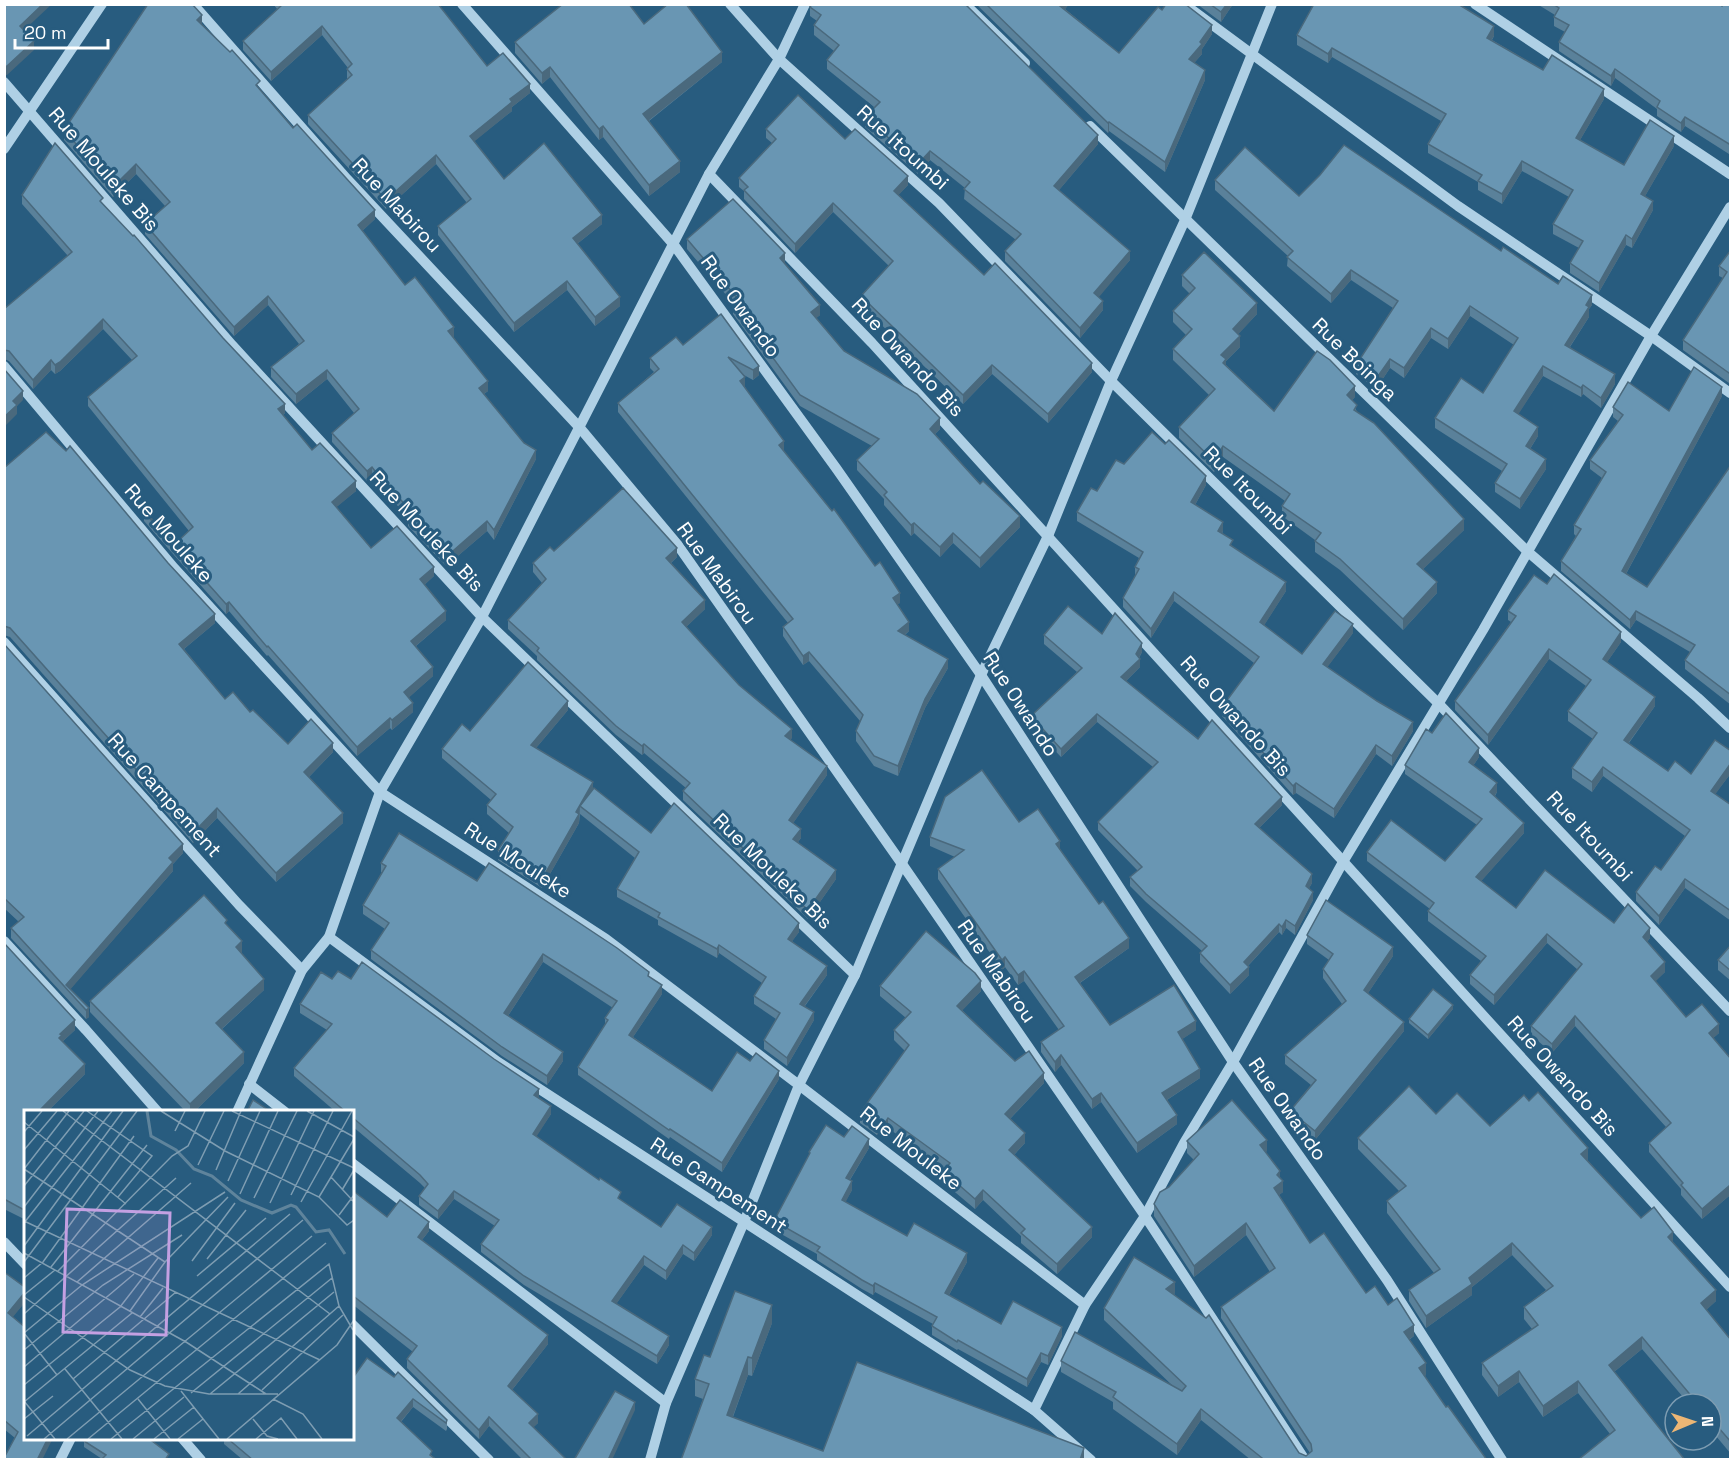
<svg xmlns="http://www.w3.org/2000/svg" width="1735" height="1464" font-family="'Space Grotesk',sans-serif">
<rect width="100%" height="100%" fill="#285c7f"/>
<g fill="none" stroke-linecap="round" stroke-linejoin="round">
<!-- minor -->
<g stroke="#afd0e5" stroke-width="10">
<polyline points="193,4 347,179 580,428 677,544 902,864 1145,1216 1305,1460"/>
<polyline points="462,4 674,245 836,468 981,675 1233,1062 1387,1280 1502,1460"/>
<polyline points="730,4 779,59 939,203 1111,381 1438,703 1730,1011"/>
<polyline points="965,4 1025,63"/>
<polyline points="1184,4 1458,206 1651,336 1730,393"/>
<polyline points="1475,4 1730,174"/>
<polyline points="4,82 232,345 482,617 855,975"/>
<polyline points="1090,126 1527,551 1698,698 1730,728"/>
<polyline points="4,149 102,4"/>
<polyline points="709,174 872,343 1730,1287"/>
<polyline points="4,366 174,568 380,792 606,939 799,1085 1085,1305"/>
<polyline points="4,642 239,905 302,970"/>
<polyline points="329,937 498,1062 1034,1410 1091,1460"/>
<polyline points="4,941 86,1030 158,1112"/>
<polyline points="249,1084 285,1112"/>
<polyline points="237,1112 302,970 329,937 380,792 482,617 709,174 779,59 805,4"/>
<polyline points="352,1163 666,1403"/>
<polyline points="4,1242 26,1265"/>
<polyline points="352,1324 489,1460"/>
<polyline points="1034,1410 1085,1305 1145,1216 1184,1143 1233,1062 1343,862 1483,630 1651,336 1730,207"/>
<polyline points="182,1438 201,1460"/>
<polyline points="60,1460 71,1438"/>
<polyline points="650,1460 666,1403 744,1222 799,1085 855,975 981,675 1048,536 1111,381 1185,220 1272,4"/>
</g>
</g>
<!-- wall -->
<g fill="#5a819a">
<polygon points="273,4 417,4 487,66 530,93 512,107 512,111 474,141 504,179 602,224 577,244 620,306 595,326 567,290 514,332 438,235 438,226 467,203 436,164 386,209 308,124 308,115 348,79 347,78 347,69 348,68 322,35 271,81 243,50 243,41 278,10"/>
<polygon points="976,4 1069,4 1065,9 1119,53 1162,10 1212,34 1202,49 1202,54 1194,63 1205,80 1165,172 1109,131 1108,133"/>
<polygon points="1197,4 1233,4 1221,22"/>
<polygon points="1537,4 1702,4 1722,6 1731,4 1731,151 1729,154 1685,126 1681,132 1657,116 1657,109 1615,78 1611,86 1559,51 1559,42 1565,32 1554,26 1554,17 1555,15"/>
<polygon points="810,7 1098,144 1059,190 1130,260 1098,297 1103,310 1080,338 1005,261 1005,251 1016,240 964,199 965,188 930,160 918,174 865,127 865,117 874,107 827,69 827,60 834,51 814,35 814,25 817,21 810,16"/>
<polygon points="644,24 722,62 649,121 680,172 649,196 603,137 599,140 550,77 542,84 515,53 515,42"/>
<polygon points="202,25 375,219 362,231 405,285 454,337 453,337 488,391 484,394 536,459 494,540 487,531 446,566 408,526 408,518 379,484 378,485 372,477 367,481 332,442 332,433 354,413 327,379 296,404 271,377 271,367 299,344 268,305 234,336 145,234 145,224 165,206 136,174 113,197 64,140 64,130"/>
<polygon points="1297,35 1494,36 1492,40 1543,70 1604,99 1580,140 1624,165 1674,146 1645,196 1653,210 1632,248 1626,245 1599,292 1570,273 1570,263 1579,248 1553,234 1553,224 1569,197 1522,171 1502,204 1478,190 1478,182 1428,153 1428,144 1441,121 1332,57 1328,63 1297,45"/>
<polygon points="766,129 845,139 908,185 898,195 984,275 1092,372 1048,423 992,374 963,404 861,305 861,296 889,266 833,212 795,253 744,199 744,191 739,187 739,178 772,143 766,138"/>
<polygon points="1215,180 1299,196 1501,251 1558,284 1592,305 1589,309 1589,317 1570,347 1615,384 1601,408 1583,394 1581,397 1543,376 1518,414 1538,436 1530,449 1546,469 1520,509 1495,492 1495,483 1502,471 1435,428 1435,418 1483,393 1514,345 1470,316 1448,349 1431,338 1404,378 1390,368 1376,389 1356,374 1356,365 1393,308 1351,280 1331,303 1287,266 1288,256 1215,190"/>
<polygon points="22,195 103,204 285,413 283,415 312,450 356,491 336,507 371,548 434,576 424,585 446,620 416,646 433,676 409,697 413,712 392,730 390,728 357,756 268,655 267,656 229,611 226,614 144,521 144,512 177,542 189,531 88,406 88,397 132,360 103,329 60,371 55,374 51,370 33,389 9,361 4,359 4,309 68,256 22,204"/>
<polygon points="687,239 785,264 820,315 816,318 844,351 940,429 935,434 1020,527 980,568 953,543 940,557 914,533 911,536 884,505 884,499 857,470 857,460 872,446 800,406 733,314 733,303 687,249"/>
<polygon points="1731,250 1731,380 1729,383 1683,350 1683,340 1723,278 1719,276 1719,266"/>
<polygon points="1182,275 1257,314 1238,334 1240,347 1226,361 1226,365 1274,411 1355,397 1352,400 1357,412 1464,530 1423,569 1437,593 1403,630 1340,570 1315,552 1315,540 1282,516 1282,506 1285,501 1223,457 1214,472 1179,438 1179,427 1209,395 1173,360 1173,349 1186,335 1173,322 1173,311 1190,294 1182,286"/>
<polygon points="683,345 759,366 759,375 753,380 742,374 745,387 784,450 783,451 900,603 897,604 909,631 905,635 948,668 925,708 898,776 874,766 856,741 856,731 860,721 809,661 803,665 783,636 783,627 788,623 618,412 618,403 654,372 650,368 650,358"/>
<polygon points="1722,396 1626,574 1647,587 1731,465 1731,705 1685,669 1685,660 1690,652 1636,620 1630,629 1561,571 1561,561 1576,536 1574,534 1574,525 1602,478 1590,469 1590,460 1618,421 1613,417 1613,407 1669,411"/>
<polygon points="1124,464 1206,485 1195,505 1223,531 1222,534 1233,547 1286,591 1264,625 1302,654 1353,633 1327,667 1413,731 1392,766 1376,754 1334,818 1296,793 1293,795 1222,716 1222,707 1254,663 1174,601 1151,638 1123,607 1123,598 1135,576 1135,567 1139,558 1077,521 1077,512"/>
<polygon points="4,468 215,623 184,649 225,699 250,712 288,744 333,752 309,777 343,823 276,882 217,818 193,843 10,637 4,635"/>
<polygon points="554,551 677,557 671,563 705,609 686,627 739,685 792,738 790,739 827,775 793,823 801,838 798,842 836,879 808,919 683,800 683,791 686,788 644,753 642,755 616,735 537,660 537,656 508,629 508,620 542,583 533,572 533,563"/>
<polygon points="1508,611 1621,642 1607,662 1655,706 1629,743 1668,771 1691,774 1731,751 1731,773 1715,794 1731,805 1731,921 1685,888 1659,925 1636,901 1636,892 1661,870 1685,836 1603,776 1592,792 1572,778 1572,768 1593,739 1568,721 1568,711 1586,686 1549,659 1488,745 1455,710 1455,701 1511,622 1508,620"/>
<polygon points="1102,634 1142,652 1139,658 1140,667 1126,681 1282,805 1259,828 1312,883 1309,888 1313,900 1295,935 1286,928 1282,935 1279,932 1248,966 1249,975 1230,994 1200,962 1200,953 1202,951 1146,902 1130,886 1130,877 1138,871 1098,830 1098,822 1153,767 1097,722 1061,757 1031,725 1031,716 1077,672 1044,644 1044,635"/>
<polygon points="4,644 183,853 173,864 173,871 70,989 89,1008 89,1017 86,1019 11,938 11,928 19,922 4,908"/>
<polygon points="568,710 536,748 593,789 651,833 799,932 792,941 827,975 805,1006 814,1020 787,1066 764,1049 764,1040 776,1019 754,1004 754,996 762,983 719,953 717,958 658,925 658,920 617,897 617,889 635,858 580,814 579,823 542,888 498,860 498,850 509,833 487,814 487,805 491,800 442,758 442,749 470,731"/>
<polygon points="1479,757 1473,766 1497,792 1495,796 1524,833 1481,881 1516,908 1614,923 1650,938 1647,942 1665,972 1655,981 1686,1017 1719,1033 1713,1038 1731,1059 1731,1198 1729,1196 1702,1219 1681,1195 1681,1189 1649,1152 1649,1143 1666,1127 1575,1026 1552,1053 1531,1035 1531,1026 1578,970 1547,943 1494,1005 1470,984 1470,975 1481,961 1428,921 1428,911 1430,909 1367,861 1367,852 1445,861 1477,825 1405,774 1405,765"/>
<polygon points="1019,822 1060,850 1129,948 1080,983 1110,1025 1196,1030 1182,1039 1200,1078 1167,1100 1177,1124 1137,1153 1101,1102 1092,1109 1061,1065 1055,1072 1041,1052 1041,1042 1059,1030 1024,981 1018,985 1005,967 1002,970 938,879 938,869 955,857 930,846 930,837"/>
<polygon points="381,863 477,881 649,977 662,994 633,1037 712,1091 779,1079 722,1172 670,1137 669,1139 578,1075 578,1067 605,1025 605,1018 613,1008 543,962 508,1016 563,1061 547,1085 502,1056 371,959 371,950 385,929 363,914 363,905 382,872 381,872"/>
<polygon points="227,925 242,952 241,953 264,990 222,1029 244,1063 194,1112 186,1112 90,1012 90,1001"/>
<polygon points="1307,935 1393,956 1368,993 1404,1031 1315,1140 1290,1120 1290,1111 1311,1085 1285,1064 1285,1055 1342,1004 1323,978 1323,969 1329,960 1307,944"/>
<polygon points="4,943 75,1030 62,1042 85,1074 47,1112 26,1112 26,1220 4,1209"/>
<polygon points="1731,945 1731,981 1718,970 1718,960"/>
<polygon points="332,979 538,1098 551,1114 536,1136 621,1200 661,1227 712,1235 694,1261 683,1254 666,1280 644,1265 616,1304 669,1345 657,1364 524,1285 481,1252 481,1244 495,1226 454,1199 438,1219 419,1205 419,1196 425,1188 420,1183 352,1126 352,1112 336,1112 294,1076 294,1068 327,1030 300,1013 300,1004"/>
<polygon points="880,986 981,991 962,1010 1015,1061 1044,1083 1010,1119 1025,1143 1014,1155 1092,1237 1057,1274 1021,1243 1021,1236 983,1200 975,1209 943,1182 943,1171 945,1169 888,1128 883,1136 878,1133 877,1135 860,1123 860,1113 905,1051 894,1040 894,1030 906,1018 880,996"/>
<polygon points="1453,1009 1428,1039 1409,1023 1409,1019"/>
<polygon points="1529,1101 1588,1159 1587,1160 1641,1218 1673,1243 1716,1301 1706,1310 1731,1340 1731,1454 1711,1430 1711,1404 1689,1404 1642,1349 1614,1372 1685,1460 1610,1434 1578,1393 1543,1417 1519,1382 1498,1397 1482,1375 1482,1363 1532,1329 1524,1319 1524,1307 1546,1290 1512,1255 1472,1287 1472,1295 1426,1328 1409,1301 1409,1290 1434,1273 1387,1213 1387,1201 1399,1191 1358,1149 1358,1138 1436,1114 1490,1126"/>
<polygon points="844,1137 869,1148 850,1180 852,1190 845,1202 907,1236 967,1262 949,1295 1001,1324 1062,1336 1048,1365 1041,1362 1027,1387 958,1349 957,1350 932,1335 932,1326 933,1324 875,1292 873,1295 862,1289 817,1260 817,1254 774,1230 774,1221 809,1156 809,1152"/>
<polygon points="1187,1141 1267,1151 1265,1152 1280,1177 1283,1192 1279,1195 1310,1243 1366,1293 1388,1305 1414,1336 1409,1340 1426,1375 1424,1376 1446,1407 1487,1460 1251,1460 1201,1420 1177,1455 1113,1409 1113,1402 1061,1372 1061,1361 1175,1388 1104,1320 1104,1308 1175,1293 1174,1294 1299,1453 1306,1456 1310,1453 1221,1318 1221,1307 1270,1272 1246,1235 1194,1277 1154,1216 1154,1204 1194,1160 1187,1153"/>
<polygon points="352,1190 387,1217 429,1231 422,1240 548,1344 512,1390 538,1423 533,1427 567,1460 523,1460 489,1426 479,1439 407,1368 407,1359 413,1352 352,1304"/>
<polygon points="4,1272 26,1301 12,1317 42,1460 4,1460 15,1438 4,1429"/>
<polygon points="772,1323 752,1376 748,1375 733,1417 823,1451 1084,1460 681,1460 703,1399 695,1396 695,1379 710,1357"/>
<polygon points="367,1358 447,1420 447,1429 446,1431 413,1407 401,1422 432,1456 437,1460 243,1460 224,1444 224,1438 352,1438"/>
<polygon points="84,1441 169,1460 102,1459 84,1447"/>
</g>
<!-- shaded-wall -->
<g fill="#4a697d">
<polygon points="43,4 52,4 20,34 20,26"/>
<polygon points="1061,4 1069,4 1060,15 1060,6"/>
<polygon points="1227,4 1233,4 1221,22 1221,12"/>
<polygon points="202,15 202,25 197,20"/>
<polygon points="1212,25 1212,34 1202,49 1202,54 1189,69 1189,59"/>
<polygon points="322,26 322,35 271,81 271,72"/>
<polygon points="1494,26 1494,36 1487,47 1487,38"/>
<polygon points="34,41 34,50 7,75 4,75 4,67"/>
<polygon points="1332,48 1332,57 1328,63 1328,54"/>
<polygon points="722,52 722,62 643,125 643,114"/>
<polygon points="550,67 550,77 542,84 542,73"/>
<polygon points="1615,69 1615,78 1611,86 1611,76"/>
<polygon points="1205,70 1205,80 1165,172 1165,162"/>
<polygon points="530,84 530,93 512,107 512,111 470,145 470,136 510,99"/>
<polygon points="1604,89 1604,99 1576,147 1576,138"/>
<polygon points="1685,117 1685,126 1681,132 1681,123"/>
<polygon points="1109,122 1109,131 1108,133 1108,123"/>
<polygon points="603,126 603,137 599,140 599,129"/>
<polygon points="1098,135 1098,144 1054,196 1054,186"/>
<polygon points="1674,136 1674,146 1641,203 1641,194"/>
<polygon points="1731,141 1731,151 1729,154 1729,144"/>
<polygon points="930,151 930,160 918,174 918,164"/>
<polygon points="436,155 436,164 386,209 386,200"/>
<polygon points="680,161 680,172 649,196 649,185"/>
<polygon points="1522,161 1522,171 1502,204 1502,194"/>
<polygon points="136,164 136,174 113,197 113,187"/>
<polygon points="908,176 908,185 894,200 894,191"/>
<polygon points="1653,201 1653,210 1632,248 1632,239"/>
<polygon points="833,203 833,212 795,253 795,244"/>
<polygon points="375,210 375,219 358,235 358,225"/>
<polygon points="602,215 602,224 573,247 573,238"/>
<polygon points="1626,235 1626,245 1599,292 1599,283"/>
<polygon points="1130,251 1130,260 1094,303 1094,293"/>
<polygon points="785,253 785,264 780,269 780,258"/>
<polygon points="1351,270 1351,280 1331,303 1331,294"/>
<polygon points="567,281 567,290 514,332 514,323"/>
<polygon points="1592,295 1592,305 1589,309 1589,317 1565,354 1565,345"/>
<polygon points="268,296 268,305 234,336 234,327"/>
<polygon points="620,297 620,306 595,326 595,317"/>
<polygon points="1103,301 1103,310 1080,338 1080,328"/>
<polygon points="1257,303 1257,314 1233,340 1233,329"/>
<polygon points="820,305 820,315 811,323 811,312"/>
<polygon points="1470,306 1470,316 1448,349 1448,339"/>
<polygon points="103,319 103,329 60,371 55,374 55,365"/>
<polygon points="454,327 454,337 448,341 448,331"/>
<polygon points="1431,328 1431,338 1404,378 1404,368"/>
<polygon points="1240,336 1240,347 1226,361 1226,370 1221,355"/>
<polygon points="1390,359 1390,368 1376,389 1376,379"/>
<polygon points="51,360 51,370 33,389 33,380"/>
<polygon points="1092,363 1092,372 1048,423 1048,414"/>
<polygon points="992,365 992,374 963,404 963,395"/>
<polygon points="759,366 759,375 753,380 753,370"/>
<polygon points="1543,366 1543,376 1514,421 1514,411"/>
<polygon points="327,370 327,379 296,404 296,394"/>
<polygon points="1731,370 1731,380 1729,383 1729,373"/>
<polygon points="1615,374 1615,384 1601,408 1601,398"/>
<polygon points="745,377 745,386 740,390 740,381"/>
<polygon points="488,381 488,391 479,397 479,388"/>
<polygon points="1583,385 1583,394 1581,397 1581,388"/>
<polygon points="1355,386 1355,397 1347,406 1347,395"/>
<polygon points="1722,387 1722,396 1622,581 1622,571"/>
<polygon points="23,391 23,400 17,406 17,414 4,427 4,417 13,401"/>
<polygon points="285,404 285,413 278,419 278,409"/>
<polygon points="940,418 940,429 930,439 930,429"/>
<polygon points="1538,427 1538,436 1526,455 1526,446"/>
<polygon points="784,441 784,450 779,455 779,445"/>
<polygon points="1223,446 1223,457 1214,472 1214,461"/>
<polygon points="536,450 536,459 494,540 494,530"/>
<polygon points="1546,459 1546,469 1520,509 1520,499"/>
<polygon points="372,467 372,477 367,481 367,471"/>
<polygon points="1206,476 1206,485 1191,512 1191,502"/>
<polygon points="356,481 356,491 332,511 332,502"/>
<polygon points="1020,516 1020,527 980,568 980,558"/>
<polygon points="1464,519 1464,530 1417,575 1417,564"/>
<polygon points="487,521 487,531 446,566 446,557"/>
<polygon points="1223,522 1223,531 1218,540 1218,531"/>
<polygon points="914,523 914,533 911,536 911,525"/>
<polygon points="953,533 953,543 940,557 940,547"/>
<polygon points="677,548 677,557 666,567 666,558"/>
<polygon points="434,567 434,576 420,589 420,579"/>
<polygon points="1286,582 1286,591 1260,632 1260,622"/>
<polygon points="1437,582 1437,593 1403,630 1403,619"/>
<polygon points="1174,592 1174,601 1151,638 1151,629"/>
<polygon points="900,593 900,603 893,607 893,598"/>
<polygon points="705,600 705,609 682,631 682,622"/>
<polygon points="229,602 229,611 226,614 226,604"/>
<polygon points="446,611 446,620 411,650 411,641"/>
<polygon points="1636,611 1636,620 1630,629 1630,620"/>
<polygon points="215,614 215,623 179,653 179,644"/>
<polygon points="909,622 909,631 898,640 898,631"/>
<polygon points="1353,624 1353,633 1323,673 1323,664"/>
<polygon points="6,625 6,635 4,635 4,626"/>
<polygon points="1621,632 1621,642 1603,668 1603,659"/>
<polygon points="1142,643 1142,652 1136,663 1136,654"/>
<polygon points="1549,649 1549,659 1488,745 1488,735"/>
<polygon points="809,652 809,661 803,665 803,656"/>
<polygon points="948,659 948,668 925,708 898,776 898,766 925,699"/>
<polygon points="1140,659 1140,667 1121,686 1121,677"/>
<polygon points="433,667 433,676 404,702 404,692"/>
<polygon points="1655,697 1655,706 1624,749 1624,740"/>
<polygon points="568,701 568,710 531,754 531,745"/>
<polygon points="413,703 413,712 392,730 392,720"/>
<polygon points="1097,714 1097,722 1061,757 1061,749"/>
<polygon points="390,718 390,728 357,756 357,747"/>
<polygon points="1413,722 1413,731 1392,766 1392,756"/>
<polygon points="792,729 792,738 785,745 785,736"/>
<polygon points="333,743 333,752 304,782 304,772"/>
<polygon points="644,744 644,753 642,755 642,746"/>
<polygon points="1376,745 1376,754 1334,818 1334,809"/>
<polygon points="1479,748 1479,757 1469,772 1469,762"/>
<polygon points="1731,763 1731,773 1711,800 1711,791"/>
<polygon points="827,766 827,775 789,829 789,820"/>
<polygon points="1603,767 1603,776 1592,792 1592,782"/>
<polygon points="593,782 593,791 580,806 579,823 542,888 542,879 576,812"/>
<polygon points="1296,783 1296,793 1293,795 1293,786"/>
<polygon points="1497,783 1497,792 1490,802 1490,792"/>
<polygon points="1282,797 1282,805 1255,832 1255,824"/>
<polygon points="217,808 217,818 193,843 193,833"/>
<polygon points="343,813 343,823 276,882 276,873"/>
<polygon points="1524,823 1524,833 1476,887 1476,877"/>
<polygon points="801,829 801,838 793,848 793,839"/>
<polygon points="1060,841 1060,851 1056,844"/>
<polygon points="183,844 183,853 173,864 173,871 69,991 66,985 169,858"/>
<polygon points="836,870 836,879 808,919 808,910"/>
<polygon points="1312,874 1312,883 1306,894 1306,886"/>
<polygon points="1685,879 1685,888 1659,925 1659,916"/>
<polygon points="1313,892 1313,900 1295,935 1295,926"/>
<polygon points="1286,920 1286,928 1282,935 1282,927"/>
<polygon points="799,923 799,932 788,947 788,939"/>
<polygon points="1279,924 1279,932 1244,970 1244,962"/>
<polygon points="1650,928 1650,938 1643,947 1643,937"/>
<polygon points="1547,934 1547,943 1494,1005 1494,995"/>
<polygon points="1129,938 1129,948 1075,986 1075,977"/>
<polygon points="242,941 242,952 236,958 236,947"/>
<polygon points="719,945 719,953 717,958 717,949"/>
<polygon points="1393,947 1393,956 1364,999 1364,990"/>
<polygon points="543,954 543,962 504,1022 504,1013"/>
<polygon points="1005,957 1005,967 1002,970 1002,960"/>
<polygon points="1665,962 1665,972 1651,986 1651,976"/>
<polygon points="827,966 827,975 800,1012 800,1004"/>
<polygon points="1249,967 1249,975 1230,994 1230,985"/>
<polygon points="1024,971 1024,981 1018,985 1018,975"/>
<polygon points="264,979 264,990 216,1034 216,1023"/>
<polygon points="981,981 981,991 957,1016 957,1006"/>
<polygon points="662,985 662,994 629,1043 629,1035"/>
<polygon points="1453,1005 1453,1009 1428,1039 1428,1035"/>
<polygon points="89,1008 89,1017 86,1019 86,1010"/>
<polygon points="814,1012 814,1020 787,1066 787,1058"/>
<polygon points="1575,1016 1575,1026 1552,1053 1552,1044"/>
<polygon points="75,1020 75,1030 62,1042 59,1038 60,1034"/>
<polygon points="1196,1021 1196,1030 1178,1042 1178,1032"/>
<polygon points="1404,1022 1404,1031 1315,1140 1315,1131"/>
<polygon points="1719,1024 1719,1033 1709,1042 1709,1033"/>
<polygon points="244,1052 244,1063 194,1112 190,1112 190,1104"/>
<polygon points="563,1052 563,1061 547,1085 547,1076"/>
<polygon points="1061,1055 1061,1065 1055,1072 1055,1062"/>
<polygon points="85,1064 85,1074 47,1112 38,1112"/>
<polygon points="1200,1069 1200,1078 1162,1103 1162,1093"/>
<polygon points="779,1071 779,1079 722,1172 722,1163"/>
<polygon points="1044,1073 1044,1083 1005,1124 1005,1114"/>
<polygon points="539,1089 539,1097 534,1104 534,1095"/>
<polygon points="1101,1093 1101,1102 1092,1109 1092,1099"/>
<polygon points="551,1106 551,1114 533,1142 533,1134"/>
<polygon points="1177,1115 1177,1124 1137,1153 1137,1143"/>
<polygon points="888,1118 888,1128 883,1136 883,1126"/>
<polygon points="878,1123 878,1133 877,1135 877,1125"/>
<polygon points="1025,1133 1025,1143 1009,1160 1009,1150"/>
<polygon points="869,1139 869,1148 846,1186 846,1178"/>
<polygon points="1267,1140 1267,1151 1260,1157 1260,1145"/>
<polygon points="1588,1148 1588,1159 1581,1166 1581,1154"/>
<polygon points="1280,1171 1280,1182 1283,1181 1283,1192 1274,1199 1274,1188 1277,1175"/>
<polygon points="852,1181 852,1190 842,1209 842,1200"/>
<polygon points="1729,1186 1729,1196 1702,1219 1702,1209"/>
<polygon points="983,1190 983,1200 975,1209 975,1199"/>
<polygon points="454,1191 454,1199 438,1219 438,1211"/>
<polygon points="429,1222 429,1231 418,1245 418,1237"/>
<polygon points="1246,1223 1246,1235 1194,1277 1194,1266"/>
<polygon points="712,1227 712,1235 694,1261 694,1253"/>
<polygon points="1092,1227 1092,1237 1057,1274 1057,1264"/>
<polygon points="1673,1232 1673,1244 1668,1237"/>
<polygon points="1512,1243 1512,1255 1472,1287 1472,1295 1426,1328 1426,1316 1469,1278"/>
<polygon points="683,1245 683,1254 666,1280 666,1271"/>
<polygon points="967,1253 967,1262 945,1302 945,1293"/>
<polygon points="644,1256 644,1265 612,1310 612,1301"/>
<polygon points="1175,1282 1175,1293 1166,1300 1166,1289"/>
<polygon points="875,1283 875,1292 873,1295 873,1286"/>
<polygon points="1716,1290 1716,1301 1701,1315 1701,1303"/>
<polygon points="26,1291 26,1301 8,1323 8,1313"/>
<polygon points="772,1305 772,1323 752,1376 752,1358"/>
<polygon points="1414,1325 1414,1336 1404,1343 1404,1332"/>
<polygon points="1062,1327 1062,1336 1048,1365 1048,1356"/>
<polygon points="548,1335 548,1344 508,1395 508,1386"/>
<polygon points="669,1336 669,1345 657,1364 657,1356"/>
<polygon points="1642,1337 1642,1349 1609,1376 1609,1365"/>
<polygon points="1041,1353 1041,1362 1027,1387 1027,1379"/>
<polygon points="748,1357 748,1375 727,1432 727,1415"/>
<polygon points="1426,1363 1426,1375 1419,1380 1419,1368"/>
<polygon points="1519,1371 1519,1382 1498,1397 1498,1386"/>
<polygon points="1578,1381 1578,1393 1543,1417 1543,1406"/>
<polygon points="413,1399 413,1407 397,1426 397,1418"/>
<polygon points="635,1402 635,1410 612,1460 608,1460"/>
<polygon points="1201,1409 1201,1420 1177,1455 1177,1444"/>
<polygon points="538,1414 538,1423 529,1432 529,1423"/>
<polygon points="489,1417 489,1426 479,1439 479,1430"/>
<polygon points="48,1438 53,1438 42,1460 37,1460"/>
<polygon points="1084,1448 1084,1460 1080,1460"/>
</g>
<!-- building -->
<g fill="#6996b3" stroke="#4a697d" stroke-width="1.5">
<polygon points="4,4 43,4 20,26 34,41 7,66 4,67"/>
<polygon points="148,4 192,4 202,15 197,20 230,52 232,50 260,81 256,85 293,128 297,124 375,210 358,225 405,285 415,277 454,327 448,331 488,381 479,388 524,443 536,450 494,530 487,521 446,557 408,516 412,513 379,474 378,475 372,467 367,471 332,433 359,409 327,370 296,394 271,367 304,341 268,296 234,327 145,224 170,202 136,164 113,187 64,130"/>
<polygon points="282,4 438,4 487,66 503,53 530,84 510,99 512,102 470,136 504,179 544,143 602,215 573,238 620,297 595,317 567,281 514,323 438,226 471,199 436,155 386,200 308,115 352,75 347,69 352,64 322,26 271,72 243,41 282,5"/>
<polygon points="563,4 629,4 644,24 668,4 686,4 722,52 643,114 680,161 649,185 603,126 599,129 550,67 542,73 515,42"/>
<polygon points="812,4 965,4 1098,135 1054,186 1130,251 1094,293 1103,301 1080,328 1005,251 1021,234 964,189 970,182 930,151 918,164 865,117 880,102 827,60 839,45 814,25 821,15 810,7"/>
<polygon points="986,4 1061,4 1060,6 1119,53 1158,7 1162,10 1166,4 1185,4 1212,25 1200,42 1202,44 1189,59 1205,70 1165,162 1109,122 1108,123"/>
<polygon points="1210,4 1227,4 1221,12"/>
<polygon points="1314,4 1458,4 1494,26 1487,38 1543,70 1552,55 1604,89 1576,138 1624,165 1650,120 1674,136 1641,194 1653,201 1632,239 1626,235 1599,283 1570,263 1583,241 1553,224 1573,190 1522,161 1502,194 1478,181 1482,175 1428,144 1446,114 1332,48 1328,54 1297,35"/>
<polygon points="1553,4 1720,4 1722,6 1723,4 1731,4 1731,141 1729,144 1685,117 1681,123 1657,107 1660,101 1615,69 1611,76 1559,42 1569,25 1554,17 1559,8"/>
<polygon points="798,95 845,139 855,129 908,176 894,191 984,275 995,263 1092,363 1048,414 992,365 963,395 861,296 893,261 833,203 795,244 744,190 748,187 739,178 776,139 766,129"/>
<polygon points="55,143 103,198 100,201 133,236 134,235 223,338 285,404 278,409 312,450 320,443 356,481 332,502 371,548 397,526 434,567 420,579 446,611 411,641 433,667 404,692 413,703 392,720 390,718 357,747 268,646 267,647 229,602 226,604 144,512 177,542 193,527 88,397 137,356 103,319 60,362 55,365 51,360 33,380 9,351 4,350 4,309 72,252 22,195"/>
<polygon points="1344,145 1501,251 1503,247 1558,284 1563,276 1592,295 1586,305 1589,307 1565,345 1615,374 1601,398 1583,385 1581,388 1543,366 1514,411 1538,427 1526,446 1546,459 1520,499 1495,483 1507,464 1435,418 1461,378 1483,393 1518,338 1470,306 1448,339 1431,328 1404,368 1390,359 1376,379 1356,365 1398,301 1351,270 1331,294 1287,257 1293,251 1215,180 1245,147 1299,196 1320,175"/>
<polygon points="733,199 785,253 780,258 820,305 811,312 844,351 917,394 940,418 930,429 980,484 983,481 1020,516 980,558 953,533 940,547 914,523 911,525 884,495 887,492 857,460 879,439 800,395 733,303 738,299 687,239"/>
<polygon points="1731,250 1731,370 1729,373 1683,340 1727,272 1719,266"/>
<polygon points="1204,252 1257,303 1233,329 1240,336 1221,355 1226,359 1223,363 1274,411 1317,351 1330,360 1355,386 1347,395 1357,405 1354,410 1374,423 1464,519 1417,564 1437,582 1403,619 1340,559 1315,541 1321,533 1282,506 1290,494 1223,446 1214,461 1179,427 1215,389 1173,349 1192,329 1173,311 1195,288 1182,275"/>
<polygon points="721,314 759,366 753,370 728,357 745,377 740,381 784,441 779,445 832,511 834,509 875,566 880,562 900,593 893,598 909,622 898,631 948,659 925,699 898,766 874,756 856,731 863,715 809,652 803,656 783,627 793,619 618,403 659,369 650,358 676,337 683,345"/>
<polygon points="1694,367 1722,387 1622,571 1647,587 1731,465 1731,695 1685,660 1695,645 1636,611 1630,620 1561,561 1581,529 1574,525 1606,472 1590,460 1623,415 1613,407 1628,382 1669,411"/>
<polygon points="4,369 23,391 13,401 17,405 4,417"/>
<polygon points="46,432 66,451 70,446 168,563 215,614 179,644 225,699 233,692 250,712 253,710 288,744 311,719 333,743 304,772 343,813 276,873 217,808 193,833 10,628 4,626 4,468"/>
<polygon points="1152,432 1165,444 1169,440 1206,476 1191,502 1223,522 1218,531 1233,540 1230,545 1286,582 1260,622 1302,654 1335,611 1353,624 1323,664 1377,701 1413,722 1392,756 1376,745 1334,809 1296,783 1293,786 1222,707 1259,657 1174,592 1151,629 1123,598 1139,569 1135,567 1143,552 1077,512 1091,488 1097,491 1116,460 1124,464"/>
<polygon points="623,488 677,548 666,558 705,600 682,622 739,685 792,729 785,736 827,766 789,820 801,829 793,839 836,870 808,910 683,791 690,783 644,744 642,746 616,726 537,651 539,648 508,620 546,579 533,563 550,547 554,551"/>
<polygon points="1554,574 1621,632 1603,659 1655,697 1624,740 1668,771 1675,761 1691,774 1715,740 1731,751 1731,763 1711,791 1731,805 1731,911 1685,879 1659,916 1636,892 1655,866 1661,870 1690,830 1603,767 1592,782 1572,768 1597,733 1568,711 1591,680 1549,649 1488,735 1455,701 1516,616 1508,611 1534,575 1547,584"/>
<polygon points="1068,606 1102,634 1115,613 1142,643 1136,654 1140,659 1121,677 1198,739 1212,720 1282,797 1255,824 1312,874 1306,886 1313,892 1295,926 1286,920 1282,927 1279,924 1244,962 1249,967 1230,985 1200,953 1207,946 1146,894 1130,877 1142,867 1098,822 1158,762 1097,714 1061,749 1031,716 1082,668 1044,635"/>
<polygon points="4,644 183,844 169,858 173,862 66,985 89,1008 86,1010 11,928 24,917 4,898"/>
<polygon points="528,662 568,701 531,745 593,782 576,812 579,814 542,879 498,850 513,827 487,805 496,794 442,749 462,724 470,731"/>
<polygon points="1446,713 1479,748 1469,762 1497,783 1490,792 1524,823 1476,877 1516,908 1545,870 1614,923 1628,904 1650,928 1643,937 1665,962 1651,976 1686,1017 1702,1004 1719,1024 1709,1033 1731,1059 1731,1188 1729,1186 1702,1209 1681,1185 1683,1183 1649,1143 1671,1123 1575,1016 1552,1044 1531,1026 1582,964 1547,934 1494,995 1470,975 1486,956 1428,911 1434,903 1367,852 1391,820 1445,861 1482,819 1405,765 1426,729 1432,733"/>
<polygon points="982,770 1019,822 1038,809 1060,841 1056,844 1099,904 1103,901 1129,938 1075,977 1110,1025 1174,985 1196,1021 1178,1032 1200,1069 1162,1093 1177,1115 1137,1143 1101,1093 1092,1099 1061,1055 1055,1062 1041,1042 1064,1026 1024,971 1018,975 1005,957 1002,960 938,869 964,850 930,837 945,797"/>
<polygon points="594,788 651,833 674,803 799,923 788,939 827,966 800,1004 814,1012 787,1058 764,1040 780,1013 754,996 766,977 719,945 717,949 658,917 660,913 617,889 639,852 580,806"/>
<polygon points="399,833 477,881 489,863 617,948 649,972 648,976 662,985 629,1035 712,1091 737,1052 750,1061 756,1053 779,1071 722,1163 670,1129 669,1130 578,1067 608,1020 605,1018 617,1001 543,954 504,1013 563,1052 547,1076 502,1047 371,950 389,923 363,905 386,866 381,863"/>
<polygon points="204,895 227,920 225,923 242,941 236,947 264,979 216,1023 244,1052 190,1104 90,1001"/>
<polygon points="1326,900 1393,947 1364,990 1404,1022 1315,1131 1290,1111 1316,1080 1285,1055 1346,1001 1323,969 1333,954 1307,935"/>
<polygon points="926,931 975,973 981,981 957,1006 1015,1061 1029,1051 1044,1073 1005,1114 1025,1133 1009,1150 1092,1227 1057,1264 1021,1233 1025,1229 983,1190 975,1199 943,1171 950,1163 888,1118 883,1126 878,1123 877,1125 860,1113 909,1045 894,1030 911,1012 880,986"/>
<polygon points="4,943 75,1020 60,1034 62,1035 59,1038 85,1064 38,1112 26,1112 26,1211 4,1199"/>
<polygon points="1731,945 1731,971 1718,960"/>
<polygon points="362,962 494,1059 539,1089 534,1095 551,1106 533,1134 599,1180 600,1178 621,1192 618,1198 661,1227 677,1204 712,1227 694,1253 683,1245 666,1271 644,1256 612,1301 669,1336 657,1356 524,1276 481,1244 499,1220 454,1191 438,1211 419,1196 428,1184 420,1175 352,1117 352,1112 346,1112 294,1068 332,1024 300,1004 321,972 332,979 338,971 351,979"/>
<polygon points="1433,989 1453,1005 1428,1035 1409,1019"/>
<polygon points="1409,1086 1436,1114 1457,1093 1490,1126 1524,1095 1529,1101 1538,1092 1588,1148 1581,1154 1641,1218 1654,1207 1673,1232 1668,1237 1716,1290 1701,1303 1731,1340 1731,1442 1711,1419 1711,1404 1698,1404 1642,1337 1609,1365 1685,1460 1578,1460 1615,1430 1578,1381 1543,1406 1519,1371 1498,1386 1482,1363 1538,1325 1524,1307 1553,1286 1512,1243 1469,1278 1472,1284 1426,1316 1409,1290 1440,1269 1387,1201 1406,1186 1358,1138"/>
<polygon points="253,1100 271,1112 247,1112"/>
<polygon points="1232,1100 1267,1140 1260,1145 1280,1171 1277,1175 1283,1181 1274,1188 1310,1243 1324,1233 1366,1293 1375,1286 1388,1305 1397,1298 1414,1325 1404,1332 1426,1363 1419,1368 1446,1407 1448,1406 1487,1460 1260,1460 1262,1458 1201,1409 1177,1444 1113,1397 1116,1392 1061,1361 1075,1332 1182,1391 1186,1386 1104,1308 1134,1257 1175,1282 1166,1289 1206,1318 1209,1315 1299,1453 1306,1456 1312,1451 1311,1444 1221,1307 1275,1268 1246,1223 1194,1266 1154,1204 1160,1192 1169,1187 1199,1154 1187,1141 1189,1139"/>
<polygon points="826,1125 844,1137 852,1126 869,1139 846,1178 852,1181 842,1200 907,1236 914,1223 967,1253 945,1293 1001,1324 1013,1301 1062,1327 1048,1356 1041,1353 1027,1379 958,1340 957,1342 932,1326 937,1317 875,1283 873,1286 862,1280 817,1251 820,1247 774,1221 810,1153 809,1152"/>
<polygon points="352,1190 387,1217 400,1200 429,1222 418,1237 548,1335 508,1386 538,1414 529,1423 567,1460 532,1460 489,1417 479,1430 407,1359 417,1346 352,1295"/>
<polygon points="4,1272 26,1288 26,1291 8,1313 26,1328 26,1438 48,1438 37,1460 7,1460 4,1458 18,1432 4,1420"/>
<polygon points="735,1291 772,1305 752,1358 748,1357 727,1415 823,1451 857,1362 1084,1448 1080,1460 681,1460 709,1384 695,1379 704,1355 710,1357"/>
<polygon points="367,1358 394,1377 398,1372 447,1420 446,1423 413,1399 397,1418 432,1451 430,1455 437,1460 253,1460 227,1438 352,1438 352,1379"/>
<polygon points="615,1391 635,1402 608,1460 574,1460"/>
<polygon points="86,1438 148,1438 169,1454 165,1460 101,1460 106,1455 84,1441"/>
</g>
<g text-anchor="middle" stroke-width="6" stroke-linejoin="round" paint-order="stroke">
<!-- street labels -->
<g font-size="20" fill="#fff" stroke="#285c7f">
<text transform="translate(903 147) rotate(42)" y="7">Rue Itoumbi</text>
<text transform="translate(104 169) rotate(49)" y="7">Rue Mouleke Bis</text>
<text transform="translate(397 205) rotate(47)" y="7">Rue Mabirou</text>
<text transform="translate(741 306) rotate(54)" y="7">Rue Owando</text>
<text transform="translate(908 357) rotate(47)" y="7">Rue Owando Bis</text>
<text transform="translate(1355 359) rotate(44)" y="7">Rue Boinga</text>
<text transform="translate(1248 490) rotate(45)" y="7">Rue Itoumbi</text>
<text transform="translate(427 531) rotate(47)" y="7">Rue Mouleke Bis</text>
<text transform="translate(169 533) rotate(49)" y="7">Rue Mouleke</text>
<text transform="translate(717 573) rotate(54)" y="7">Rue Mabirou</text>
<text transform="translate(1021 704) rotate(57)" y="7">Rue Owando</text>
<text transform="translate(1236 716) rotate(48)" y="7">Rue Owando Bis</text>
<text transform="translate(165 795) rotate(48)" y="7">Rue Campement</text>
<text transform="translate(1590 836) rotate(47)" y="7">Rue Itoumbi</text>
<text transform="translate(518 860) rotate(33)" y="7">Rue Mouleke</text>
<text transform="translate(773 871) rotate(44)" y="7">Rue Mouleke Bis</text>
<text transform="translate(997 971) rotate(55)" y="7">Rue Mabirou</text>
<text transform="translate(1563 1076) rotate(48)" y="7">Rue Owando Bis</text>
<text transform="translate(1288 1109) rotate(55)" y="7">Rue Owando</text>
<text transform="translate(911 1148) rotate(38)" y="7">Rue Mouleke</text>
<text transform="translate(719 1185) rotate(33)" y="7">Rue Campement</text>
</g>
</g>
<!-- overview -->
<g transform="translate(24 1110)">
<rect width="330" height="330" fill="#285c7f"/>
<path fill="none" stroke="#5f849c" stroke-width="3" d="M123 1 127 26 152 40 170 59 188 66 217 90 248 103 267 95 272 97 292 122 305 120 321 144"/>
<path fill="none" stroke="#7e9db2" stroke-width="1.5" d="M39 1 306 204M63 1 128 46 94 87M137 1 201 41 295 87 323 115 330 110M208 1 330 58M283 1 330 27M0 12 102 94M151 21 161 1M0 22 18 1M0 40 33 1M174 55 200 1M0 59 141 152M0 59 45 1M192 60 217 1M307 67 330 92M204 71 236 1M0 76 60 1M318 80 330 60M216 84 254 1M267 85 309 1M295 87 330 29M230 88 273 1M277 92 328 1M246 93 290 1M0 97 74 1M315 105 330 85M0 111 296 250M0 113 88 1M0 136 99 1M0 143 162 232 242 284M183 149 222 100M168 151 211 93M0 152 113 1M27 157 123 35M34 161 148 46 164 36 181 1M173 166 242 108M0 168 19 152 110 26M53 172 167 73M0 185 31 160M0 187 106 260 141 276 185 284H254M106 201 141 152 204 87M0 204 152 68M116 207 139 178M0 223 58 175 201 82M0 223 33 265M0 240 79 175 158 125M0 257 110 164M41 259 98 329M49 269 152 182M0 275 96 197 134 148M238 280 319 205M157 281 195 329M167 283 308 168M186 284 310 182M214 284 315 196M114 289 146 329M249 289 279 304 298 329M0 291 31 329M0 292 108 203M0 309 29 286M229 309 243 326 254 329M3 326 266 104M20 329 279 110M43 329 288 126M64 329 302 133M87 329 305 154 315 196 329 220M109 329 160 287M130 329 170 297M154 329 179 309M203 329 313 235 330 210M232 329 257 308 273 329"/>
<path fill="#c4a0e2" fill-opacity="0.15" stroke="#c4a0e2" stroke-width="3" d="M43 99 146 103 142 225 39 222Z"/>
<rect width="330" height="330" fill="none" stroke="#fff" stroke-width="3"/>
</g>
<!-- border -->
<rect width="1735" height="1464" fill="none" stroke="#ffffff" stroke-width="12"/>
<!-- north arrow -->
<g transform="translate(1693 1422) rotate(88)"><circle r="28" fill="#285c7f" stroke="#7e9db2" stroke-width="1.5"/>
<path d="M0-4.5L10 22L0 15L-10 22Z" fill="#ecb675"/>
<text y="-9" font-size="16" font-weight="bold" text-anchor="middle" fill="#ffffff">N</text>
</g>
<!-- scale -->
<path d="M15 39v9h93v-9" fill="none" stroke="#ffffff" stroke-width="3"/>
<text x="24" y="39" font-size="18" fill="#ffffff" stroke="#285c7f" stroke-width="4.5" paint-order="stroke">20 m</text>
</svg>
